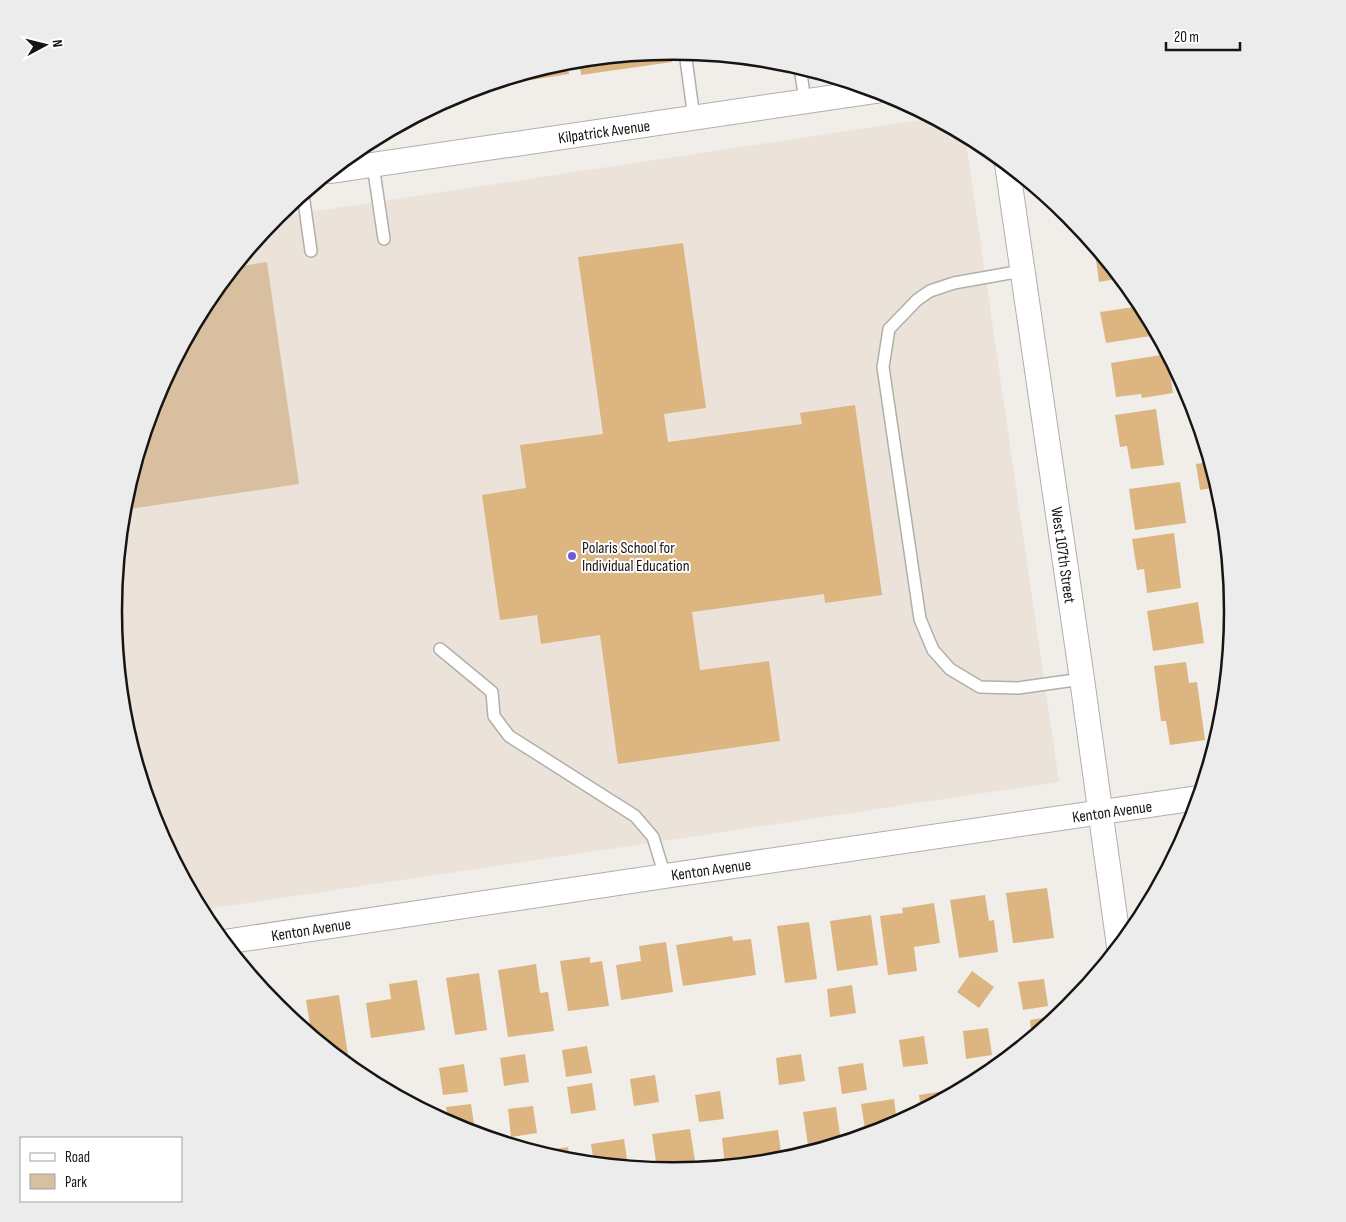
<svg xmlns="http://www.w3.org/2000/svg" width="1346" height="1222" font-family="'Sofia Sans Condensed',sans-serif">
<rect width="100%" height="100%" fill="#f1eeea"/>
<!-- built -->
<polygon fill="#ebe3d9" points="933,118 965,135 1059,782 201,910 156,825 124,720 113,611 124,502 156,397 208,300 276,217"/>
<!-- green -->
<polygon fill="#d8bfa0" points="267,262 299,484 123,510 124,502 156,397 208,300 235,267"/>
<!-- building -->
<g fill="#dcb580">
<polygon points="670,51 672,62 581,75 579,60"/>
<polygon points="564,62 567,62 569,74 524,81 523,74"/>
<polygon points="505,80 506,87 454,97 459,94"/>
<polygon points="683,243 706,408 664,414 668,442 802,424 800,413 855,405 882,595 825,603 824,594 692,612 700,670 769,661 780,741 618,764 600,635 541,644 537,615 500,620 482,495 526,488 520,445 603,434 578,257"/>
<polygon points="1094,245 1101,254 1121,278 1099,282"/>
<polygon points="1141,306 1157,335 1106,343 1100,312"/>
<polygon points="1167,354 1173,393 1142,398 1141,394 1116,397 1111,363"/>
<polygon points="1156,409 1164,465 1131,469 1127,446 1120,447 1115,415"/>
<polygon points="1210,462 1217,487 1200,490 1196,464"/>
<polygon points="1180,482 1186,523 1135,530 1129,489"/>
<polygon points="1174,533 1181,588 1147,593 1144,569 1137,570 1132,539"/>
<polygon points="1227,587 1230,587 1232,615"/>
<polygon points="1198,602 1204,643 1153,651 1147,611"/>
<polygon points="1186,662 1189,683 1197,682 1205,740 1170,745 1166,721 1161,721 1154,666"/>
<polygon points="1047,888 1054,938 1013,943 1006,893"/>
<polygon points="985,895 989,921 994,920 998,952 959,958 950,900"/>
<polygon points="934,903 940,943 914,947 917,971 888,975 880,916 903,913 902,908"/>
<polygon points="871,915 878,965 837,971 830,921"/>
<polygon points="809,922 817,979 785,983 777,926"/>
<polygon points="732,936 733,941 751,939 756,975 683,986 676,945"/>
<polygon points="666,942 673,992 621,1000 616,965 641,961 639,946"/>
<polygon points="590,957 590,963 602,961 609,1006 568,1011 560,961"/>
<polygon points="536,964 540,993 548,992 554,1031 508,1037 498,970"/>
<polygon points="972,971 994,987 979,1008 957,992"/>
<polygon points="479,973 487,1030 455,1035 446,978"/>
<polygon points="1044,979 1048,1006 1023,1010 1018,982"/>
<polygon points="417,980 425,1030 371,1038 366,1003 391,999 389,984"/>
<polygon points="852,985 856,1013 830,1017 827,989"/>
<polygon points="339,995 348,1055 338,1057 301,1026 310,1025 306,1000"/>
<polygon points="1057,1016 1036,1034 1032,1037 1030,1020"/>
<polygon points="988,1028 992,1055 966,1059 963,1031"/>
<polygon points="924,1036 928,1064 903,1067 899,1040"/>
<polygon points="587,1046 592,1073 566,1077 562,1050"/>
<polygon points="525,1054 529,1082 504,1086 500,1058"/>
<polygon points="801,1054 805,1081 779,1085 776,1058"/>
<polygon points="863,1063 867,1090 842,1094 838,1067"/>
<polygon points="464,1064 468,1092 443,1095 439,1068"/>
<polygon points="655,1075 659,1102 634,1106 630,1079"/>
<polygon points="592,1083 596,1110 571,1114 567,1087"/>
<polygon points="957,1089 957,1091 921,1110 919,1095"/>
<polygon points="720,1091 724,1119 699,1122 695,1095"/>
<polygon points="894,1099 897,1123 887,1128 866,1135 861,1104"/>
<polygon points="471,1104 475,1131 471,1132 459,1128 448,1122 446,1107"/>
<polygon points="533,1106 537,1133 511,1137 508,1109"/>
<polygon points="836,1107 841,1142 809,1152 803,1112"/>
<polygon points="690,1129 695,1161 690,1162 691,1169 673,1171 657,1169 652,1134"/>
<polygon points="778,1130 782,1160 725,1166 722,1138"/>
<polygon points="624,1139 628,1166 594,1163 591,1144"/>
<polygon points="568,1147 570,1161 537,1152"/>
</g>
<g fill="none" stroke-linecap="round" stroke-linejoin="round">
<defs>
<g id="lane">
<polyline points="685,52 694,118"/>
<polyline points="800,67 805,101"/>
<polyline points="373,165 384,239"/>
<polyline points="303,194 311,251"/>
<polyline points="1022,271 954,283 930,291 917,300 889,329 883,367 920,619 933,650 950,669 980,687 1018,688 1082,679"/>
<polyline points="440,649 492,692 494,716 509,736 635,816 653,837 665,876"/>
</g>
<g id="street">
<polyline points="1007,164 1082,679 1119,946"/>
<polyline points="331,171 876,91"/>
<polyline points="224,942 665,876 1198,798"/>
</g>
</defs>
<!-- lane casing -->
<use href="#lane" stroke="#b1afab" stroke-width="14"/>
<!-- street casing -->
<use href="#street" stroke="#b1afab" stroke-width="26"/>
<!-- lane -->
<use href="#lane" stroke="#fff" stroke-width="11"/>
<!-- street -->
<use href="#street" stroke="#fff" stroke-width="24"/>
</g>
<!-- markers -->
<circle fill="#6a5cd6" stroke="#fff" stroke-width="2" cx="572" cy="556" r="5"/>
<g text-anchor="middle" stroke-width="4" stroke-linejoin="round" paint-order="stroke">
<!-- street labels -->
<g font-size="16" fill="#161514" stroke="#fff">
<text transform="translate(604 131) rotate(-8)" y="6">Kilpatrick Avenue</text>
<text transform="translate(1064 555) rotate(82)" y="6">West 107th Street</text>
<text transform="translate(1112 811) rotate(-8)" y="6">Kenton Avenue</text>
<text transform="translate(711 869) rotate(-8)" y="6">Kenton Avenue</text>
<text transform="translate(311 929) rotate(-9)" y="6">Kenton Avenue</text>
</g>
<!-- poi labels -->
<g font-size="16" fill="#161514" stroke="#fff" text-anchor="start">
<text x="582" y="553">Polaris School for<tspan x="582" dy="18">Individual Education</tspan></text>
</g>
</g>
<!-- crop -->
<path d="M0 0H1346V1222H0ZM122 611a551 551 0 1 1 1102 0a551 551 0 1 1-1102 0Z" fill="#ececec" fill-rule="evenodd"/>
<path fill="none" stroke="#161514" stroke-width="2.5" d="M122 611a551 551 0 1 1 1102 0a551 551 0 1 1-1102 0Z"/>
<!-- legend -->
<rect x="20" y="1137" width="162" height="65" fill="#ffffff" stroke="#a2a1a1"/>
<rect x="30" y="1153" width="25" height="8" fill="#ffffff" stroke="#a2a1a1"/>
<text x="65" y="1162" font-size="15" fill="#161514">Road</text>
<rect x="30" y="1174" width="25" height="15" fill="#d8bfa0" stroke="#a2a1a1"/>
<text x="65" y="1187" font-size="15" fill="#161514">Park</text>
<!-- north arrow -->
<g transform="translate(45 45) rotate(83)" stroke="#ffffff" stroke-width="4" paint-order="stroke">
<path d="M0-4L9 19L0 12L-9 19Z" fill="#161514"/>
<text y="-8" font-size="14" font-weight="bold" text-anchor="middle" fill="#161514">N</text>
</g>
<!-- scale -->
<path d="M1166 42v8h74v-8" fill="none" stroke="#161514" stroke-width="2.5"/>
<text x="1174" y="42" font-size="15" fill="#161514" stroke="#ffffff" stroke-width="4" paint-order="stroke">20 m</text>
</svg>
